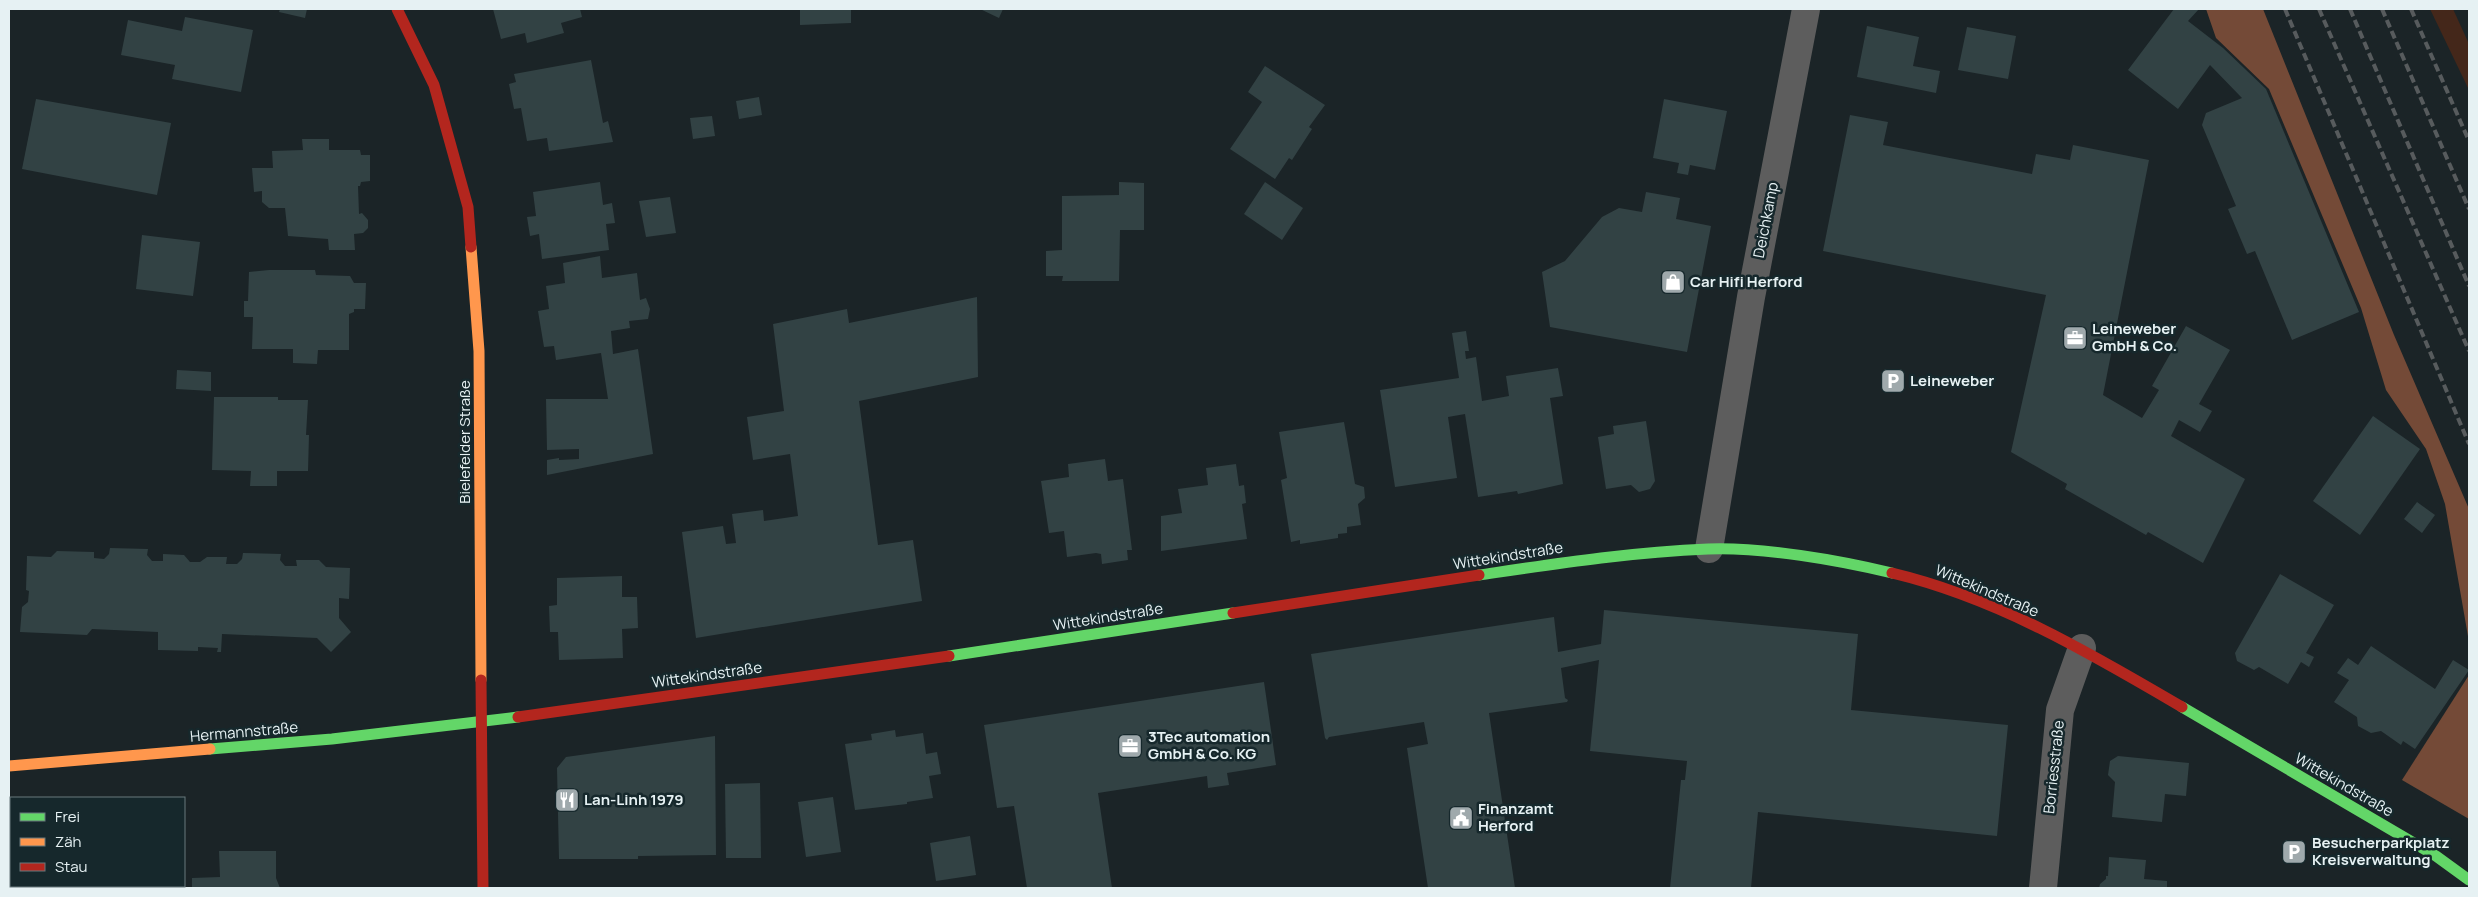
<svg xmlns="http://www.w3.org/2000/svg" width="2478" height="897" font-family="Manrope,sans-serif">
<rect width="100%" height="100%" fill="#1b2427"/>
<!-- green -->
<polygon fill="#44271a" points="2430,9 2453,9 2469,44 2469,90"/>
<!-- forest -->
<g fill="#744a37">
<polygon points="2206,9 2263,9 2394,335 2469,509 2469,642 2445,504 2426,449 2386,390 2361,308 2269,89 2216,38"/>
<polygon points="2469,675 2469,819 2402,780"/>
</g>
<!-- building -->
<g fill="#324244">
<polygon points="280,9 307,9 305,18 279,12"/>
<polygon points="493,9 580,9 582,17 561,23 564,33 527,43 525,33 501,39"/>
<polygon points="800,9 851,9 851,23 800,25"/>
<polygon points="980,9 1003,9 999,18"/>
<polygon points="2174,9 2199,9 2188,21 2223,48 2266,89 2359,312 2292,340 2255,251 2247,254 2228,209 2236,206 2202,125 2206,113 2242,98 2210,65 2178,109 2128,70"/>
<polygon points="185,17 253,30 241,92 172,79 175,65 121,55 128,20 182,31"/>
<polygon points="1867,26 1919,37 1913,66 1940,71 1936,93 1857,77"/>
<polygon points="1967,27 2016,36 2008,79 1958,70"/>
<polygon points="591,60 603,123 608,121 613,142 549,151 547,138 527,141 521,108 514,109 509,84 516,82 514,74"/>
<polygon points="1265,66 1325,105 1309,127 1312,129 1292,160 1289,158 1275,179 1230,149 1262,102 1248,92"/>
<polygon points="759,97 762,115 739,119 736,101"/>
<polygon points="36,99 171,123 157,195 22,169"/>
<polygon points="1664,99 1727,111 1715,170 1690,165 1688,175 1677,173 1679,163 1653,158"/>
<polygon points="1850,115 1888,122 1883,145 2032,174 2036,154 2070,160 2073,145 2149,160 2103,395 2142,418 2159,390 2152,386 2186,326 2230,350 2199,404 2212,411 2200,432 2179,420 2171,436 2245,479 2203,563 2148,532 2146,535 2065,489 2067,484 2011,452 2046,295 1823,251"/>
<polygon points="712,116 715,136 693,139 690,118"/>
<polygon points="302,139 329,139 329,150 360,150 361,155 370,155 370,181 361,182 360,186 358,186 359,214 362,213 368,220 368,228 363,233 354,234 355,250 329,250 328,239 288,236 285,208 269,208 262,202 262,191 254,192 252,168 273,168 272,151 303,150"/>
<polygon points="600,182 603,205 612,203 615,223 606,224 609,250 542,259 539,234 530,236 527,217 536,216 533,192"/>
<polygon points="1119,182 1144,183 1144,230 1120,230 1119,281 1062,281 1063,276 1046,276 1046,251 1062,250 1062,196 1119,195"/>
<polygon points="1265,182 1303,208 1282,240 1244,214"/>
<polygon points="1646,192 1680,198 1676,219 1711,226 1687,352 1550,327 1542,272 1565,261 1602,217 1619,208 1642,212"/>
<polygon points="670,197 676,233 646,237 639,201"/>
<polygon points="142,235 200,242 193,296 136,289"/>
<polygon points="600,256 602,278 637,273 640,300 646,298 650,309 648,319 629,321 630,328 611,331 613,354 638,349 653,454 547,475 547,460 559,458 559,460 579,459 579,449 547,450 546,399 608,399 601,353 556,360 554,346 544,347 538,311 549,309 546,286 565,283 563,263"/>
<polygon points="269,270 315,270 316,275 350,276 354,283 366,283 365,309 354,309 354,312 349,314 349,350 318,350 317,364 293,363 293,349 252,349 253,317 244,317 244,301 248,301 249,272"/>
<polygon points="977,297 978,377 859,401 878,545 913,540 922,601 696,638 682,532 723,526 726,544 736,543 732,514 763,510 764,521 798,516 790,454 753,460 747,417 784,411 773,324 847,309 849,323"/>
<polygon points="1466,331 1469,351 1465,351 1466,359 1476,357 1482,401 1509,396 1506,376 1558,368 1563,396 1550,398 1563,484 1518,494 1517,491 1478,497 1465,414 1448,417 1457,478 1395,487 1380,390 1459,378 1452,333"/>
<polygon points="177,370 211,372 211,391 176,389"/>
<polygon points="214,397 278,397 278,400 308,400 306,435 309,435 308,471 277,471 277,486 250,486 251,471 212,470"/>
<polygon points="2373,416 2420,449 2360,535 2313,501"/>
<polygon points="1646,421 1655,481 1650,489 1639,492 1631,485 1606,489 1598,437 1614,434 1613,426"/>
<polygon points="1344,422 1355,484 1364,487 1365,498 1358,504 1361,525 1347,527 1347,533 1338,534 1338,538 1300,544 1300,540 1291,542 1281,480 1287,478 1279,432"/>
<polygon points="1105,459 1108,481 1123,479 1132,550 1127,550 1128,560 1102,564 1101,554 1096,553 1067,557 1064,531 1049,533 1041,481 1069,477 1068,464"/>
<polygon points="1236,464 1239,486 1244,485 1246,503 1242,504 1247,539 1161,551 1161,516 1182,513 1178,489 1208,485 1206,468"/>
<polygon points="2417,502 2435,515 2422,533 2404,519"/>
<polygon points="110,548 148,549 147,555 152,561 163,561 163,554 184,555 190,562 200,562 207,557 227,557 226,564 237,564 242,559 243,553 281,554 280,560 285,566 297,566 296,560 319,560 326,567 350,568 349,599 339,598 339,618 351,632 331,652 317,638 222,634 221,652 217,652 218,648 198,647 198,651 158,650 158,632 92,629 87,635 20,632 22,607 28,602 29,591 26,590 27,556 51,557 57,551 94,552 94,558 104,559 109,554"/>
<polygon points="2280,574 2334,605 2306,653 2314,657 2309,667 2301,662 2288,684 2259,667 2254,670 2237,661 2235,653"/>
<polygon points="622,576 622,597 637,597 638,628 622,629 623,658 559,660 558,632 550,632 549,606 557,605 557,578"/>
<polygon points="1604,610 1858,634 1851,710 2008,725 1997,836 1758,812 1751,888 1670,888 1681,780 1685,780 1687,761 1590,751 1599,660 1561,668 1565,698 1568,700 1567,702 1489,713 1515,888 1428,888 1407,748 1428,744 1424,722 1329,737 1327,740 1325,738 1311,654 1554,617 1558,652 1601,644"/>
<polygon points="2371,646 2435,689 2453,660 2469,670 2415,749 2403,741 2401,745 2381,731 2371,733 2358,726 2357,717 2334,702 2349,680 2337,673 2348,658 2358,665"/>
<polygon points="1264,682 1276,765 1227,773 1229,785 1208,788 1207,776 1098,793 1112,888 1027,888 1014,806 997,808 984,725"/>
<polygon points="895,730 896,737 923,733 926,754 937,752 941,774 929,776 933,798 907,802 907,804 855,810 845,744 872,740 871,734"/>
<polygon points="715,736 716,855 638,856 638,859 559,859 557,768 566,757"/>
<polygon points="2118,756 2189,763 2186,796 2165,794 2162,822 2112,817 2115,782 2108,775 2110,761"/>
<polygon points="760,783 761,858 726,858 725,784"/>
<polygon points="833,797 841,852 806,857 798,802"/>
<polygon points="970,836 976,875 936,881 930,843"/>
<polygon points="219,851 276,851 276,878 280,888 192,888 192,878 220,877"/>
<polygon points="9,857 11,857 11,886 117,886 117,888 9,888"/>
<polygon points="2109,857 2146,860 2144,879 2167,881 2167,888 2099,888 2100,884 2106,879 2106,876 2108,876"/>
</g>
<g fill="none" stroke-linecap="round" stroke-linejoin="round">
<!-- street -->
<g stroke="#5d5d5d" stroke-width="28">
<polyline points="1709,549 1751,297 1806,9"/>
<polyline points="2043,888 2060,710 2082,648"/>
</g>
<!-- fast -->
<g stroke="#63d668" stroke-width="11">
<path d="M1479 575C1554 564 1631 552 1708 549 1763 547 1838 560 1892 573"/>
<polyline points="949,656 1233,613"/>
<polyline points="2182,707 2436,856 2469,880"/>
<polyline points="210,749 332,739 518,717"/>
</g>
<!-- slow -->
<g stroke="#ff974d" stroke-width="11">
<polyline points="471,247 479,351 481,680"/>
<polyline points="9,766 210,749"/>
</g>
<!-- jam -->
<g stroke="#b3261e" stroke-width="11">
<polyline points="397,9 434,85 468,207 471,247"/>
<path d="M1892 573C1997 598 2090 653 2182 707"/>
<polyline points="1233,613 1479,575"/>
<polyline points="481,680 483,888"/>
<polyline points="518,717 949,656"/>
</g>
<!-- rail -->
<g stroke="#575b5d" stroke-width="4" stroke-dasharray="8 4" stroke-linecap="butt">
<polyline points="2285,9 2469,444"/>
<polyline points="2319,9 2469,351"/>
<polyline points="2350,9 2469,286"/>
<polyline points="2382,9 2469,209"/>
<polyline points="2411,9 2469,141"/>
</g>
</g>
<!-- icons -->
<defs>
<symbol id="shop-square" viewBox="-11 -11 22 22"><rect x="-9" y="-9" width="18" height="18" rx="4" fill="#9fa9ac" stroke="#16282c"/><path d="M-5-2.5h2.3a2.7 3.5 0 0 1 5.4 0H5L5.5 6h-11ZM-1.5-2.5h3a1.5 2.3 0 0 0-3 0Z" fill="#fff"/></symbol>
<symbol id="office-square" viewBox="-11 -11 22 22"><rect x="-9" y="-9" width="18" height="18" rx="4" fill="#9fa9ac" stroke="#16282c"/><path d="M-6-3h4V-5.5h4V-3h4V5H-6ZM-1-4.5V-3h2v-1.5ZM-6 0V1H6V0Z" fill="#fff"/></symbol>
<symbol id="parking-square" viewBox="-11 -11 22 22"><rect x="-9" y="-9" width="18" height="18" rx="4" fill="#9fa9ac" stroke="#16282c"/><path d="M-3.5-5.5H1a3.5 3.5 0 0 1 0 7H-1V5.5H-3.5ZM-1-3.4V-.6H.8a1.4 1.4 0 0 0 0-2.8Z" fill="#fff"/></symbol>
<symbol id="restaurant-square" viewBox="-11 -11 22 22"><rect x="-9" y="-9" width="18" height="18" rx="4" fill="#9fa9ac" stroke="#16282c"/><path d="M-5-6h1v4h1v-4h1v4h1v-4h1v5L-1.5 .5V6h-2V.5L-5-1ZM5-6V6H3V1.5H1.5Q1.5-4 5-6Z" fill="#fff"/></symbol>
<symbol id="civic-square" viewBox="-11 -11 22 22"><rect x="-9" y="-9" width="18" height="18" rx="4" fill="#9fa9ac" stroke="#16282c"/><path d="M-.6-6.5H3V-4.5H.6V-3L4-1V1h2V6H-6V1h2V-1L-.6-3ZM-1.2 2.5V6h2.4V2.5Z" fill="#fff"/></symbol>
</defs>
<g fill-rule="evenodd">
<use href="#shop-square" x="1659" y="268" width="28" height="28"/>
<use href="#office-square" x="2061" y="324" width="28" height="28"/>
<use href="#parking-square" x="1879" y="367" width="28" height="28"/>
<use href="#office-square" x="1116" y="732" width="28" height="28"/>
<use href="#restaurant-square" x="553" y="786" width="28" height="28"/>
<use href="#civic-square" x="1447" y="804" width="28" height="28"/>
<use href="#parking-square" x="2280" y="838" width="28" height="28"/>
</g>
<g text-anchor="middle" stroke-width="5" stroke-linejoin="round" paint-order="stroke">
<!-- street labels -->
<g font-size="15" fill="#e6f1f3" stroke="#16282c">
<text transform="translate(1766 220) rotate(-79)" y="5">Deichkamp</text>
<text transform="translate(465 442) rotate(-90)" y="5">Bielefelder Straße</text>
<text transform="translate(1508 556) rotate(-9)" y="5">Wittekindstraße</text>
<text transform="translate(1987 591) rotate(23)" y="5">Wittekindstraße</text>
<text transform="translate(1108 617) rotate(-9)" y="5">Wittekindstraße</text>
<text transform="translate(707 675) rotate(-8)" y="5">Wittekindstraße</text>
<text transform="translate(244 732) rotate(-5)" y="5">Hermannstraße</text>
<text transform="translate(2054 767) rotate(-84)" y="5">Borriesstraße</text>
<text transform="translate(2344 785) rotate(30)" y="5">Wittekindstraße</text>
</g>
<!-- poi labels -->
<g font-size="15" font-weight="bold" fill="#e6f1f3" stroke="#16282c" text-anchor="start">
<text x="1690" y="287">Car Hifi Herford</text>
<text x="2092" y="334">Leineweber<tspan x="2092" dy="17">GmbH &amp; Co.</tspan></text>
<text x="1910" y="386">Leineweber</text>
<text x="1148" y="742">3Tec automation<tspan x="1148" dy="17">GmbH &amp; Co. KG</tspan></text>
<text x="584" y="805">Lan-Linh 1979</text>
<text x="1478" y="814">Finanzamt<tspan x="1478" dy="17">Herford</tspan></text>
<text x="2312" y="848">Besucherparkplatz<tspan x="2312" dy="17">Kreisverwaltung</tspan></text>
</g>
</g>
<!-- border -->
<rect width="2478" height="897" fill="none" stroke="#e6f1f3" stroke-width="20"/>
<!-- legend -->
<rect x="10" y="797" width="175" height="90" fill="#16282c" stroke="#69787c"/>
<rect x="20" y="813" width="25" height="8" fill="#63d668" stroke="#69787c"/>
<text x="55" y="822" font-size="15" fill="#e6f1f3">Frei</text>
<rect x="20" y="838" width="25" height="8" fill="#ff974d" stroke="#69787c"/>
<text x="55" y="847" font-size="15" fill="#e6f1f3">Zäh</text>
<rect x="20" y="863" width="25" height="8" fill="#b3261e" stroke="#69787c"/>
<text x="55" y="872" font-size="15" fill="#e6f1f3">Stau</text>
</svg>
